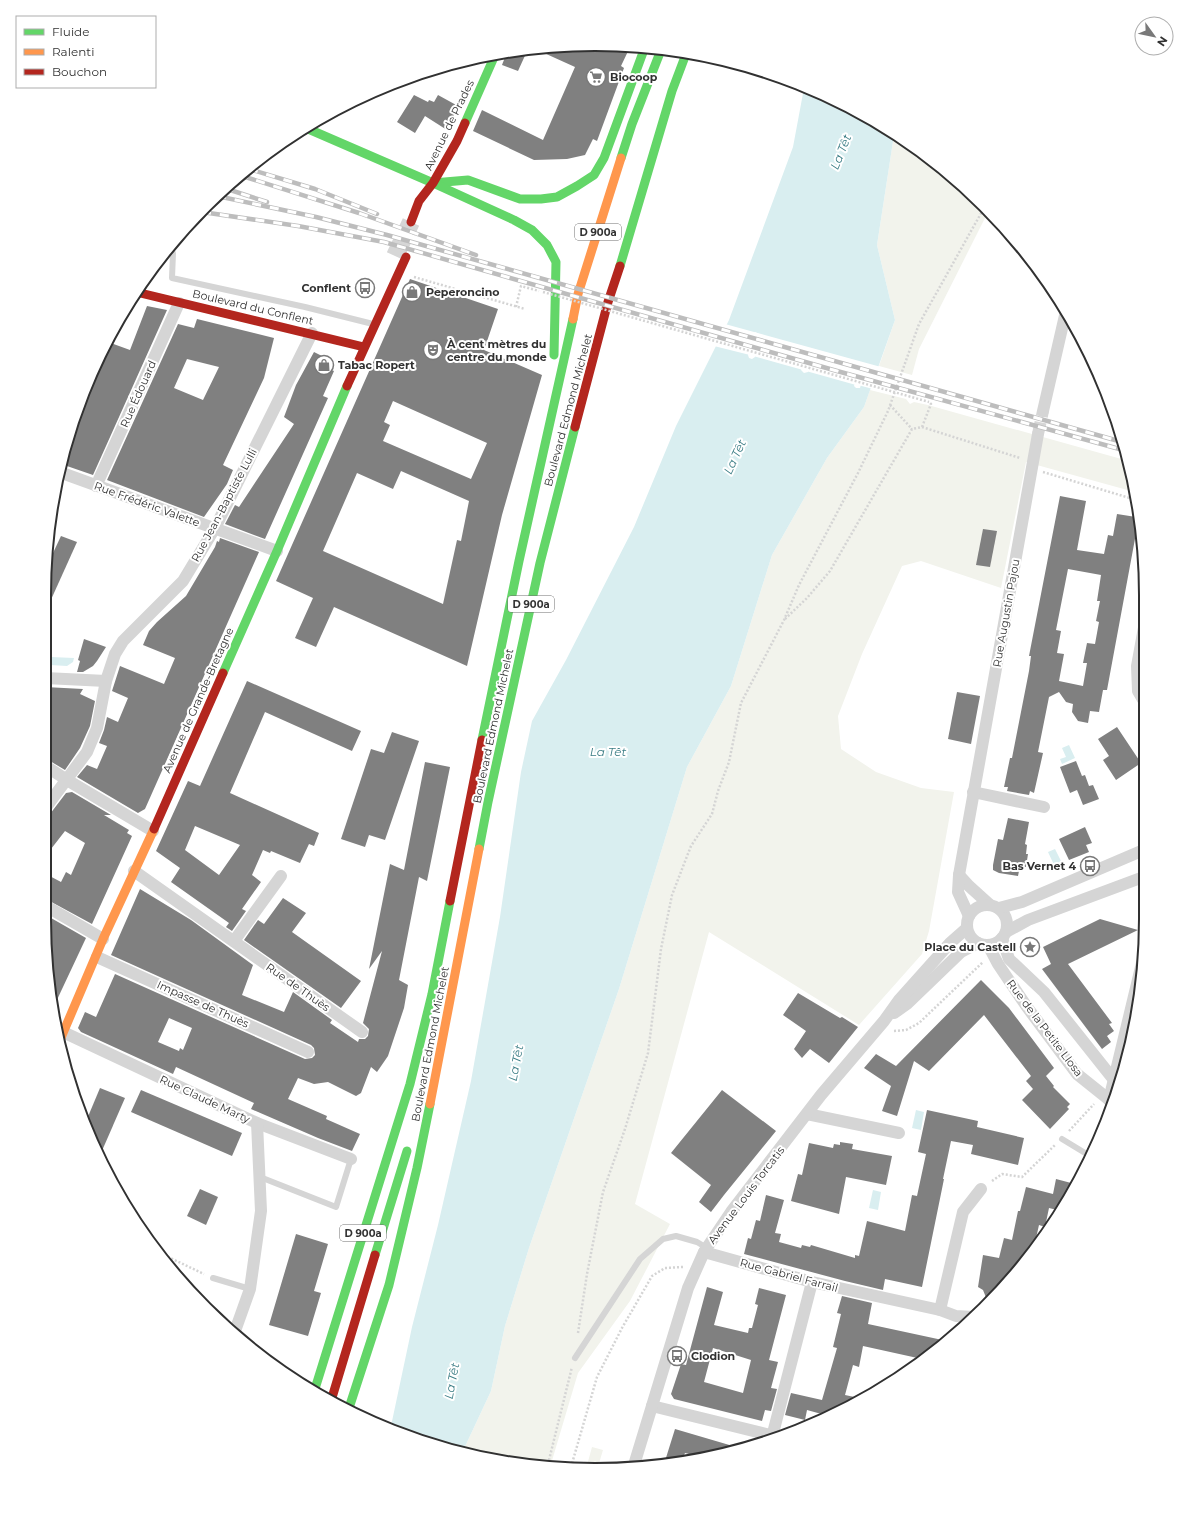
<svg xmlns="http://www.w3.org/2000/svg" width="1190" height="1514" font-family="Montserrat,sans-serif">
<rect width="100%" height="100%" fill="#fff"/>
<!-- green -->
<g fill="#f2f3ec">
<polygon points="894,135 930,158 988,212 919,349 912,375 879,366 895,320 877,245"/>
<polygon points="870,390 906,399 910,404 914,402 928,405 1125,460 1131,491 1026,462 1001,588 921,561 902,566 862,654 838,716 841,749 876,772 921,788 954,792 929,931 922,954 859,1025 709,932 635,1204 670,1224 630,1301 578,1373 551,1464 462,1453 491,1391 505,1326 529,1248 619,989 687,767 731,686 772,555 827,458 864,407"/>
<polygon points="592,1447 603,1450 597,1470 586,1469"/>
</g>
<!-- water -->
<g fill="#d9eef0" fill-rule="evenodd">
<path d="M804 88 838 101 894 135 877 245 895 320 864 407 827 458 772 555 731 686 687 767 619 989 529 1248 505 1326 491 1391 462 1453 453 1451 391 1426 412 1327 438 1225 471 1081 500 917 521 772 532 721 566 660 634 527 676 426 729 320 793 147ZM755 332 759 334 755 357 752 359 749 358 748 355 753 334ZM807 349 814 350V352L808 372 804 373 801 370ZM860 364 866 365 860 388H856L854 386Z"/>
<polygon points="51,657 74,658 73,662 67,666 50,665"/>
<polygon points="1069,745 1075,758 1062,764 1060,759 1066,757 1062,748"/>
<polygon points="1055,849 1062,863 1055,867 1048,852"/>
<polygon points="916,1110 924,1112 921,1130 912,1128"/>
<polygon points="873,1190 881,1192 878,1210 869,1208"/>
</g>
<!-- pier -->
<polygon fill="#fff" points="725,324 881,367 873,389 858,385 863,365 862,365 856,385 806,371 811,350 809,350 803,370 753,356 758,336 757,334 755,335 750,355 714,346"/>
<!-- building -->
<g fill="#808080" fill-rule="evenodd">
<polygon points="631,45 621,66 624,68 597,141 593,139 585,155 567,159 534,160 473,131 482,110 543,140 575,67 533,48"/>
<polygon points="523,49 528,49 518,71 502,65 507,52"/>
<polygon points="414,95 428,102 429,100 434,102 438,95 458,106 447,130 425,116 415,133 397,122"/>
<path d="M410 279 498 309 484 350 542 375 502 515 467 666 334 607 316 647 295 638 313 598 276 581ZM393 401 487 443 471 479 383 441 390 425 384 422ZM401 471 469 501 461 541 457 540 443 604 323 551 357 473 393 489Z"/>
<polygon points="147,306 167,310 93,475 64,465 73,418 85,392 91,388 108,342 130,350"/>
<path d="M197 319 274 338 264 378 223 465 233 470 227 484 204 517 107 480 178 324 194 328ZM187 359 219 367 203 400 174 388Z"/>
<polygon points="314,352 332,361 329,369 334,371 323,396 328,398 265,539 225,524 235,505 239,507 294,424 284,417 296,385"/>
<path d="M1060 496 1086 501 1077 550 1104 554 1108 535 1113 536 1117 514 1136 517 1134 528H1137L1107 690H1103L1099 712 1090 711 1088 723 1078 721 1072 712 1073 704 1066 702 1059 692 1049 697 1038 752 1043 753 1034 793 1030 791 1029 795 1007 791 1008 787H1004L1010 758H1012L1029 671 1031 656H1029ZM1068 569 1101 575 1097 601H1100L1096 621 1099 622 1095 644 1087 643 1083 663H1087L1083 686 1059 681 1064 654 1057 653 1061 631 1056 630Z"/>
<polygon points="983,529 997,531 990,567 976,565"/>
<polygon points="61,536 77,542 45,613 45,570"/>
<polygon points="220,538 259,552 145,809 138,813 77,777 87,765 97,769 107,746 99,743 104,730 107,717 118,722 128,698 112,691 120,666 164,684 175,658 143,645 149,631 157,622 186,596 215,547 217,541 219,542"/>
<polygon points="84,639 106,647 97,661 93,666 83,672 77,672 80,661 78,660"/>
<path d="M247 681 361 731 352 751 265 712 230 793 319 833 314 846 309 844 300 863 271 851 270 853 263 850 252 875 261 882 242 909 246 911 232 931 226 927 229 923 171 882 180 868 156 851 188 781 200 786ZM195 826 240 845 219 875 185 850Z"/>
<polygon points="45,687 83,689 80,694 95,701 90,726 80,748 65,770 45,758"/>
<polygon points="957,692 980,696 971,744 948,739"/>
<polygon points="1117,727 1141,763 1116,780 1103,760 1109,756 1098,739"/>
<polygon points="392,732 419,741 385,840 369,835 365,847 341,839 371,749 384,753"/>
<polygon points="1076,761 1082,776 1085,775 1089,786 1093,785 1099,799 1083,805 1077,790 1070,793 1060,767"/>
<path d="M425 762 450 767 427 881 419 877 399 980 408 985 404 1008 388 1056 377 1072 371 1067 361 1093 356 1096 328 1082 314 1084 298 1078 288 1099 327 1116 326 1119 360 1134 352 1151 318 1138 251 1109 254 1103 176 1067 173 1074 81 1032 78 1028 85 1012 96 1017 115 974 305 1059 312 1058 315 1055 314 1048 311 1045 111 955 140 889 191 920 253 965 242 995 284 1012 293 992 332 1020 330 1023 358 1042 359 1039H365L368 1036 369 1029 363 1023 382 951 369 969 390 864 404 870ZM169 1018 192 1028 183 1050 180 1048 179 1051 158 1042Z"/>
<polygon points="72,792 111,815 104,815 129,830 127,833 132,836 92,924 44,898 44,873 61,882 66,872 71,875 85,843 65,831 44,858 44,819 50,814 66,793"/>
<polygon points="1008,818 1029,822 1025,844 1027,845 1026,854 1028,854 1026,867 1020,866 1018,876 999,873 993,870 993,865 998,839 1003,840"/>
<polygon points="1085,827 1092,843 1086,845 1089,852 1069,860 1059,839"/>
<polygon points="283,898 306,913 292,932 361,981 341,1008 244,940 258,920 264,924"/>
<polygon points="44,914 86,938 55,1004 44,919"/>
<polygon points="1100,919 1138,930 1068,964 1112,1023 1109,1024 1114,1031 1107,1036 1111,1042 1102,1049 1042,969 1051,964 1043,947"/>
<polygon points="981,980 1009,1008 1054,1068 1046,1076 1054,1086 1053,1087 1070,1104 1067,1107 1069,1109 1050,1129 1022,1100 1033,1089 1026,1081 1031,1076 984,1015 929,1071 914,1061 897,1116 882,1111 891,1086 864,1068 876,1054 896,1066"/>
<polygon points="798,993 840,1018 842,1017 858,1027 829,1063 810,1049 802,1058 794,1049 806,1031 783,1015"/>
<polygon points="100,1088 125,1098 101,1153 87,1119"/>
<polygon points="141,1090 242,1133 232,1156 131,1112"/>
<polygon points="722,1090 776,1131 724,1195 711,1212 699,1202 711,1185 671,1153"/>
<polygon points="927,1110 978,1121 977,1127 1024,1138 1018,1165 971,1154 973,1145 951,1141 943,1179 944,1179 922,1287 885,1279 883,1290 845,1281 744,1254 748,1238 751,1239 756,1220 760,1221 766,1195 784,1200 775,1233 781,1234 779,1242 801,1248 802,1245 810,1247 811,1245 855,1258 855,1255 859,1256 867,1221 905,1231 912,1195 917,1196 926,1154 918,1152"/>
<polygon points="840,1142 853,1144 852,1149 892,1156 886,1185 846,1177 839,1214 791,1201 798,1174 802,1175 809,1143 833,1148 834,1144 840,1145"/>
<polygon points="1056,1179 1075,1184 1061,1211 1049,1208 1045,1227 1039,1225 1034,1247 987,1300 983,1290 978,1287 983,1255 999,1258 1004,1238 1012,1240 1018,1211 1020,1211 1026,1187 1053,1194"/>
<polygon points="200,1189 218,1197 206,1225 187,1216"/>
<polygon points="296,1234 328,1244 314,1291 321,1293 308,1336 269,1325"/>
<path d="M707 1287 723 1292 714 1325 748 1333 749 1328H752L758 1305 755 1304 759 1288 786 1295 769 1360 778 1362 771 1388 777 1389 771 1411 765 1410 762 1421 674 1399 671 1394 681 1364 686 1365ZM713 1348 751 1360 743 1393 704 1382Z"/>
<polygon points="842,1296 872,1303 868,1324 947,1341 922,1359 863,1346 859,1367 853,1365 845,1395 864,1399 825,1415 807,1410 805,1420 785,1415 791,1393 822,1400 837,1348 833,1347 841,1314 837,1313"/>
<polygon points="675,1429 743,1449 738,1451 697,1456 685,1453 683,1458 665,1461"/>
</g>
<g fill="none" stroke-linecap="round" stroke-linejoin="round">
<!-- street-tunnel -->
<polyline stroke="#d6d6d6" stroke-width="12" stroke-dasharray="12 6" stroke-linecap="butt" points="1038,434 1043,411"/>
<!-- secondary-tunnel -->
<polyline stroke="#d6d6d6" stroke-width="18" stroke-dasharray="18 9" stroke-linecap="butt" points="395,256 411,222"/>
<!-- path -->
<g stroke="#d4d4d4" stroke-width="2.5" stroke-dasharray="2 2" stroke-linecap="butt">
<polyline points="414,277 525,309"/>
<polyline points="516,307 521,286 539,291"/>
<polyline points="890,405 912,429"/>
<polyline points="922,427 931,404 929,402"/>
<polyline points="1043,472 1133,499"/>
<polyline points="785,619 807,598 830,571 912,429 922,427 1020,458"/>
<polyline points="894,1031 906,1030 919,1023 983,962"/>
<polyline points="1069,1131 1094,1104"/>
<polyline points="992,1181 1002,1174 1022,1177 1055,1145"/>
<polyline points="164,1255 204,1274"/>
<polyline points="578,1333 587,1274 603,1192 625,1129 648,1053 661,949 672,895 691,846 712,814 718,791 729,762 741,703 784,620 799,585 858,473 888,411 919,324 984,208"/>
<polyline points="548,1464 572,1367"/>
<polyline points="571,1467 597,1377 622,1328 652,1276 665,1268 683,1267"/>
</g>
<!-- lane -->
<g stroke="#d5d5d5" stroke-width="6">
<polyline points="165,252 173,253 172,278 305,307 373,324"/>
<polyline points="1062,1139 1090,1156"/>
<polyline points="260,1177 336,1207 351,1159"/>
<polyline points="213,1278 250,1289"/>
<polyline points="575,1358 640,1259 663,1239 676,1236 697,1242 707,1248"/>
</g>
<!-- street -->
<g stroke="#d5d5d5" stroke-width="12">
<polyline points="1043,411 1066,311"/>
<polyline points="62,473 277,551"/>
<polyline points="96,486 179,303"/>
<polyline points="1145,622 1137,666 1138,691 1145,703"/>
<polyline points="45,678 106,681"/>
<polyline points="44,765 67,780 153,831"/>
<polyline points="973,792 1044,807"/>
<polyline points="44,810 87,752 97,728 106,681 115,654 123,641 183,581 215,528 312,333"/>
<polyline points="134,871 362,1032"/>
<polyline points="959,875 969,886 990,905"/>
<polyline points="44,905 103,939"/>
<circle cx="987" cy="925" r="20"/>
<polyline points="999,908 1022,902 1146,849"/>
<polyline points="969,916 958,892 959,875 1038,434"/>
<polyline points="1006,932 1028,920 1146,876"/>
<polyline points="1002,938 1009,959 1044,992 1114,1080 1118,1083"/>
<polyline points="234,941 281,876"/>
<polyline points="988,945 998,964 1027,1007 1077,1074 1112,1102"/>
<polyline points="97,957 308,1052"/>
<polyline points="894,1013 908,1003 961,952 978,943"/>
<polyline points="63,1032 257,1123 351,1159"/>
<polyline points="1109,1100 1142,963"/>
<polyline points="807,1114 899,1133"/>
<polyline points="704,1252 812,1282 940,1310 956,1316 973,1317"/>
<polyline points="940,1310 963,1212 981,1189"/>
<polyline points="235,1331 250,1289 261,1211 257,1123"/>
<polyline points="652,1406 774,1436"/>
<polyline points="772,1437 812,1282"/>
<polyline points="634,1465 688,1288 704,1252 731,1212 821,1095 884,1021 899,1000 950,943 967,928"/>
</g>
<!-- fast -->
<g stroke="#63d668" stroke-width="9">
<polyline points="465,123 495,55"/>
<polyline points="306,128 433,183"/>
<polyline points="621,158 632,124 661,50"/>
<polyline points="433,183 468,180 520,199 541,199 557,197 577,186 594,175 604,158 645,47"/>
<polyline points="433,183 514,220 532,230 547,245 556,262 554,355"/>
<polyline points="620,266 672,91 686,54"/>
<polyline points="223,673 277,551 347,386"/>
<polyline points="482,740 519,561 573,319"/>
<polyline points="479,849 488,802 540,563 575,427"/>
<polyline points="375,1255 407,1151"/>
<polyline points="314,1392 410,1084 432,994 450,901"/>
<polyline points="349,1408 389,1285 417,1168 430,1104"/>
</g>
<!-- slow -->
<g stroke="#ff974d" stroke-width="9">
<polyline points="573,319 578,294 621,158"/>
<polyline points="60,1040 103,939 154,829"/>
<polyline points="430,1104 479,849"/>
</g>
<!-- jam -->
<g stroke="#b3261e" stroke-width="9">
<polyline points="411,222 419,201 433,183 457,141 465,123"/>
<polyline points="136,292 364,347"/>
<polyline points="347,386 406,257"/>
<polyline points="575,427 608,302 620,266"/>
<polyline points="154,829 223,673"/>
<polyline points="450,901 482,740"/>
<polyline points="331,1401 375,1255"/>
</g>
<defs>
<g id="rail">
<polyline points="249,169 315,189 377,214"/>
<polyline points="239,175 359,213 476,255"/>
<polyline points="224,188 267,202"/>
<polyline points="217,196 316,217 387,235 1122,442"/>
<polyline points="202,212 298,226 384,242 837,371 1123,450"/>
</g>
</defs>
<!-- rail casing -->
<use href="#rail" stroke="#bdbdbd" stroke-width="4.5"/>
<!-- rail -->
<use href="#rail" stroke="#fff" stroke-width="3" stroke-dasharray="9" stroke-linecap="butt"/>
<!-- path-bridge -->
<polyline stroke="#d4d4d4" stroke-width="2.5" stroke-dasharray="2 2" stroke-linecap="butt" points="543,292 929,402"/>
</g>
<!-- icons -->
<defs>
<symbol id="supermarket-ring" viewBox="-11 -11 22 22"><circle r="9.5" fill="#fff" stroke="#797979" stroke-width="1.5"/><path d="M-6-5.5h2.5l.6 2H6L4.5 2H-2.5L-4.4-4H-6ZM-1.5 3.2a1.3 1.3 0 1 0 .1 0ZM3 3.2a1.3 1.3 0 1 0 .1 0Z" fill="#797979"/></symbol>
<symbol id="bus-ring" viewBox="-11 -11 22 22"><circle r="9.5" fill="#fff" stroke="#797979" stroke-width="1.5"/><path d="M-5-6H5V4H4V6H2V4H-2V6H-4V4H-5ZM-3.5-4V0h7V-4ZM-3.5 1.2v1.5H-2V1.2ZM2 1.2v1.5H3.5V1.2Z" fill="#797979"/></symbol>
<symbol id="shop-ring" viewBox="-11 -11 22 22"><circle r="9.5" fill="#fff" stroke="#797979" stroke-width="1.5"/><path d="M-5-2.5h2.3a2.7 3.5 0 0 1 5.4 0H5L5.5 6h-11ZM-1.5-2.5h3a1.5 2.3 0 0 0-3 0Z" fill="#797979"/></symbol>
<symbol id="theatre-ring" viewBox="-11 -11 22 22"><circle r="9.5" fill="#fff" stroke="#797979" stroke-width="1.5"/><path d="M-5-5.5Q0-4 5-5.5V0Q5 5 0 6Q-5 5-5 0ZM-3.3-2.5H-1v1.5H-3.3ZM1-2.5H3.3v1.5H1ZM-2.8 1Q0 5.5 2.8 1Z" fill="#797979"/></symbol>
<symbol id="sight-ring" viewBox="-11 -11 22 22"><circle r="9.5" fill="#fff" stroke="#797979" stroke-width="1.5"/><path d="M0-6L1.8-2.2L6-1.7L2.9 1.2L3.7 5.4L0 3.3L-3.7 5.4L-2.9 1.2L-6-1.7L-1.8-2.2Z" fill="#797979"/></symbol>
</defs>
<g fill-rule="evenodd">
<use href="#supermarket-ring" x="585" y="66" width="22" height="22"/>
<use href="#bus-ring" x="354" y="277" width="22" height="22"/>
<use href="#shop-ring" x="401" y="281" width="22" height="22"/>
<use href="#theatre-ring" x="422" y="339" width="22" height="22"/>
<use href="#shop-ring" x="313" y="354" width="22" height="22"/>
<use href="#bus-ring" x="1079" y="855" width="22" height="22"/>
<use href="#sight-ring" x="1019" y="936" width="22" height="22"/>
<use href="#bus-ring" x="666" y="1345" width="22" height="22"/>
</g>
<g text-anchor="middle" stroke-width="4" stroke-linejoin="round" paint-order="stroke">
<!-- shield labels -->
<g fill="#fff" stroke="#6f6f6f" stroke-width="1">
<rect x="575" y="224" width="46" height="16" rx="3"/>
<rect x="508" y="596" width="46" height="16" rx="3"/>
<rect x="340" y="1225" width="46" height="16" rx="3"/>
</g>
<g font-size="10" font-weight="bold" fill="#313131">
<text x="598" y="236">D 900a</text>
<text x="531" y="608">D 900a</text>
<text x="363" y="1237">D 900a</text>
</g>
<!-- poi labels -->
<g font-size="11" font-weight="bold" fill="#313131" stroke="#fff" text-anchor="start">
<text x="610" y="81">Biocoop</text>
<text x="351" y="292" text-anchor="end">Conflent</text>
<text x="426" y="296">Peperoncino</text>
<text x="447" y="348">À cent mètres du<tspan x="447" dy="13">centre du monde</tspan></text>
<text x="338" y="369">Tabac Ropert</text>
<text x="1076" y="870" text-anchor="end">Bas Vernet 4</text>
<text x="1016" y="951" text-anchor="end">Place du Castell</text>
<text x="691" y="1360">Clodion</text>
</g>
<!-- street labels -->
<g font-size="11" fill="#313131" stroke="#fff">
<text transform="translate(449 125) rotate(-64)" y="4">Avenue de Prades</text>
<text transform="translate(253 307) rotate(13)" y="4">Boulevard du Conflent</text>
<text transform="translate(138 394) rotate(-66)" y="4">Rue Édouard</text>
<text transform="translate(568 410) rotate(-75)" y="4">Boulevard Edmond Michelet</text>
<text transform="translate(147 504) rotate(20)" y="4">Rue Frédéric Valette</text>
<text transform="translate(224 505) rotate(-62)" y="4">Rue Jean-Baptiste Lulli</text>
<text transform="translate(1006 613) rotate(-80)" y="4">Rue Augustin Pajou</text>
<text transform="translate(198 700) rotate(-66)" y="4">Avenue de Grande-Bretagne</text>
<text transform="translate(493 726) rotate(-78)" y="4">Boulevard Edmond Michelet</text>
<text transform="translate(298 987) rotate(35)" y="4">Rue de Thuès</text>
<text transform="translate(203 1004) rotate(24)" y="4">Impasse de Thuès</text>
<text transform="translate(1045 1028) rotate(53)" y="4">Rue de la Petite Llosa</text>
<text transform="translate(430 1044) rotate(-79)" y="4">Boulevard Edmond Michelet</text>
<text transform="translate(205 1099) rotate(25)" y="4">Rue Claude Marty</text>
<text transform="translate(746 1195) rotate(-53)" y="4">Avenue Louis Torcatis</text>
<text transform="translate(789 1275) rotate(15)" y="4">Rue Gabriel Farrail</text>
</g>
<!-- water labels -->
<g font-size="12" font-style="italic" fill="#3b7d85" stroke="#fff">
<text transform="translate(841 152) rotate(-68)" y="4">La Têt</text>
<text transform="translate(735 457) rotate(-65)" y="4">La Têt</text>
<text x="608" y="756">La Têt</text>
<text transform="translate(516 1063) rotate(-79)" y="4">La Têt</text>
<text transform="translate(452 1381) rotate(-79)" y="4">La Têt</text>
</g>
</g>
<!-- crop -->
<path d="M0 0H1190V1514H0ZM595 51H595A544 544 0 0 1 1139 595V919A544 544 0 0 1 595 1463H595A544 544 0 0 1 51 919V595A544 544 0 0 1 595 51Z" fill="#fff" fill-rule="evenodd"/>
<path fill="none" stroke="#313131" stroke-width="2" d="M595 51H595A544 544 0 0 1 1139 595V919A544 544 0 0 1 595 1463H595A544 544 0 0 1 51 919V595A544 544 0 0 1 595 51Z"/>
<!-- legend -->
<rect x="16" y="16" width="140" height="72" fill="#ffffff" stroke="#adadad"/>
<rect x="24" y="29" width="20" height="6" fill="#63d668" stroke="#adadad"/>
<text x="52" y="36" font-size="12" fill="#313131">Fluide</text>
<rect x="24" y="49" width="20" height="6" fill="#ff974d" stroke="#adadad"/>
<text x="52" y="56" font-size="12" fill="#313131">Ralenti</text>
<rect x="24" y="69" width="20" height="6" fill="#b3261e" stroke="#adadad"/>
<text x="52" y="76" font-size="12" fill="#313131">Bouchon</text>
<!-- north arrow -->
<g transform="translate(1154 36) rotate(123)"><circle r="19" fill="#ffffff" stroke="#adadad"/>
<path d="M0-3L7 15L0 10L-7 15Z" fill="#797979"/>
<text y="-6" font-size="11" font-weight="bold" text-anchor="middle" fill="#313131">N</text>
</g>
</svg>
